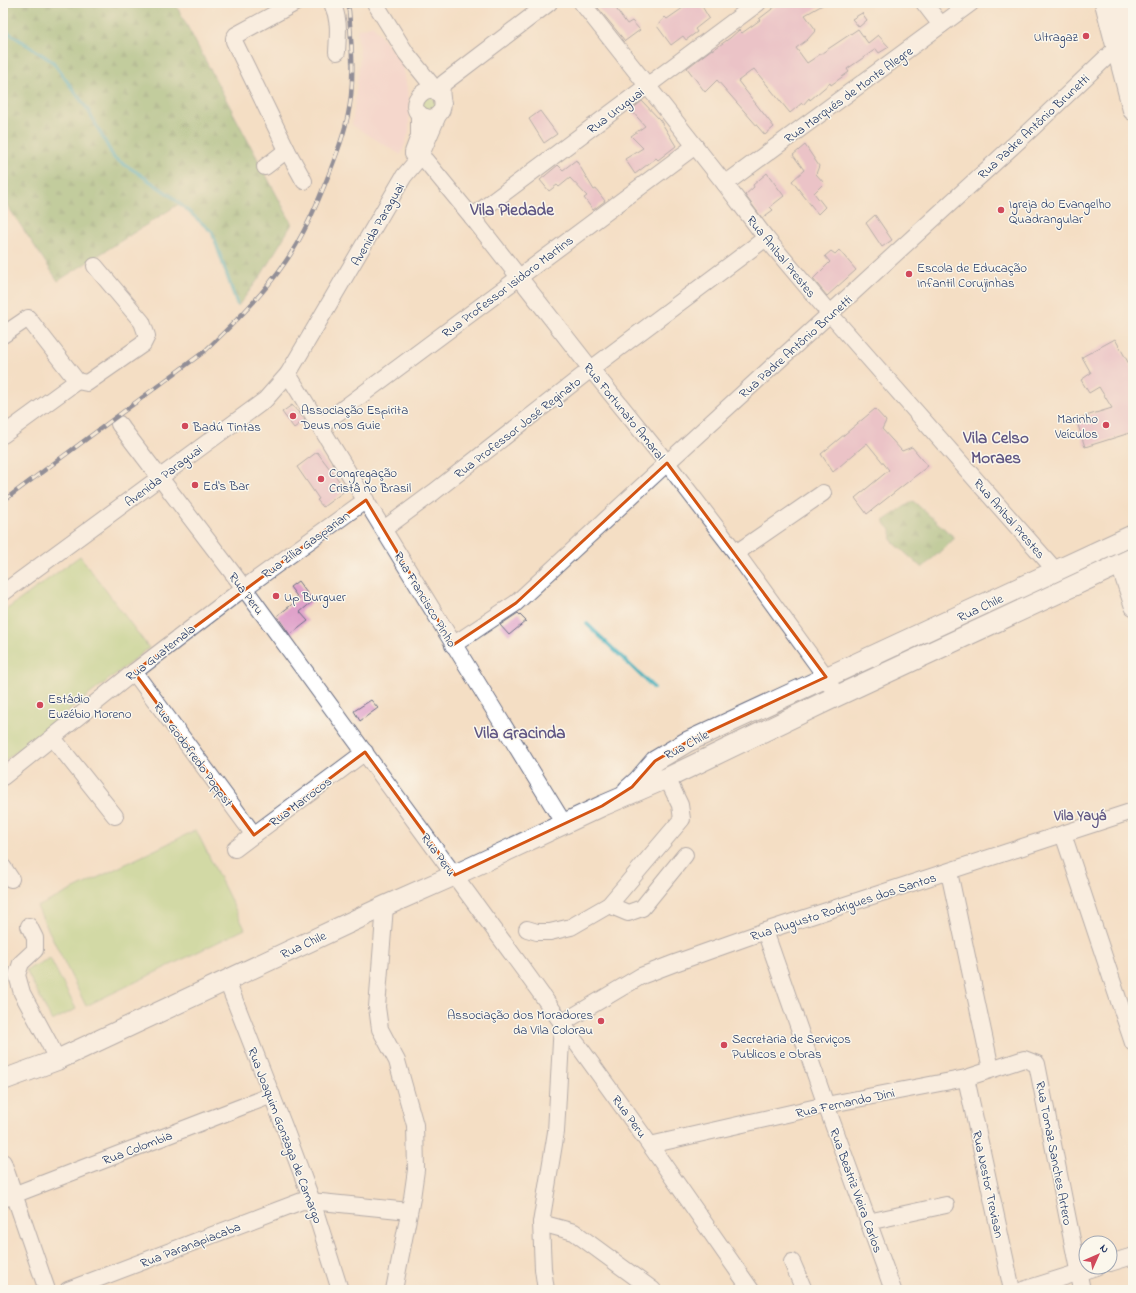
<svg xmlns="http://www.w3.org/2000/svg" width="1136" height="1293" font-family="'Indie Flower',sans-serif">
<defs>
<pattern id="grass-tufts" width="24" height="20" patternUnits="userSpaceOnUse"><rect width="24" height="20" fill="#a9d37f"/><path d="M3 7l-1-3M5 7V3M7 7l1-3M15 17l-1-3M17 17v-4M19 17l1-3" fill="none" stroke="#91b570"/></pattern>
<pattern id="forest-firs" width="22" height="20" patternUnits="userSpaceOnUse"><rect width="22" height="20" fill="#86b56e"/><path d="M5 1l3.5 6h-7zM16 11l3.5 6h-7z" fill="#6d945e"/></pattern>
</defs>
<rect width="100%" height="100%" fill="#fbf7ec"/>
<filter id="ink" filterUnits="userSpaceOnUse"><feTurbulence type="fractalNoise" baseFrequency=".025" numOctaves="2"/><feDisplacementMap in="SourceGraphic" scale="8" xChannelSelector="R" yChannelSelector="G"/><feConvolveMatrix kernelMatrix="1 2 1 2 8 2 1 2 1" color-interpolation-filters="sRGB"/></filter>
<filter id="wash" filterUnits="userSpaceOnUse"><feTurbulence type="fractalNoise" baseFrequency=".012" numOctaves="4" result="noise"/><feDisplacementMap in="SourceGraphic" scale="16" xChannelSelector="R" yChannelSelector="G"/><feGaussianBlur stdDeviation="0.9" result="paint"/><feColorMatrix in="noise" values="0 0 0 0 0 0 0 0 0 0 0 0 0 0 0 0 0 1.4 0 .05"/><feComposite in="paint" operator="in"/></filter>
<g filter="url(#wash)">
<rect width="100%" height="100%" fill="#f4dec4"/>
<!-- built -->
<polygon fill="#f7cfd5" points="373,25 403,66 409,99 409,132 401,155 352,125 360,59 357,30"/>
<!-- grass -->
<polygon fill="url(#grass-tufts)" stroke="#62816e" points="430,94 439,106 426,113 420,100"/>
<!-- forest -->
<g fill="url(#forest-firs)" stroke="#507266">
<polygon points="3,3 175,3 292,224 260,277 238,306 212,232 179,204 58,281 3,199"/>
<polygon points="913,501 955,538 922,568 892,541 891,530 883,521"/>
</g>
<!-- garden -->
<g fill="#a9d37f" stroke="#62816e">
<polygon points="80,556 149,648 3,762 3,612"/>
<polygon points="196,830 245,929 86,1006 37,907"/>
<polygon points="50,958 76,1009 52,1021 26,970"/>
</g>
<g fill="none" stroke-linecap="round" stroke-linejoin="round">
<!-- stream -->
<g stroke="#3eadba" stroke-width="3.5">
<polyline points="3,29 53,62 88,110 114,158 138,173 171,196 212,232 237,304"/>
<polyline points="587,624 654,688"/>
</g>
</g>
<g id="blocks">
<!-- building -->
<g fill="#e0a2ca">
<polygon points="594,3 612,3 627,24 632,21 640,30 625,41"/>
<polygon points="690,3 700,3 709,18 695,29 697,32 686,40 683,36 671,45 657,26 665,17 667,19"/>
<polygon points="780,3 826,3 805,15 816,30 807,40 796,48 807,63 858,29 868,43 878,35 889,47 879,53 876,49 847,69 849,72 831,85 830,83 810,100 809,98 803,105 802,103 790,113 754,69 738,81 774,127 765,135 717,80 705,92 687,68 712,49 713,50 730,38 739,30 742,33 760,20 759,19"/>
<polygon points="862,13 867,20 859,27 852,19"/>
<polygon points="642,101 660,120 676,146 658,160 656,158 635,174 625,159 643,148 631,136 645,126 631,110"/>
<polygon points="540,111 557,134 544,143 529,119"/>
<polygon points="805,145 819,166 816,174 824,183 814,193 825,207 818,214 792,181 804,170 793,155"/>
<polygon points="576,160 594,190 596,189 605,201 593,210 584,198 587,196 570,178 559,187 557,185 549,191 540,180 558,165 563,170"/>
<polygon points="767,173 784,196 770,207 773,210 762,218 745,195 754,187 753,185"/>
<polygon points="875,215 892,240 882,247 866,223"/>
<polygon points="839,250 856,270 827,296 813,279 830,262 825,256 831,251 835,254"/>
<polygon points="1115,339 1133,371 1133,432 1085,447 1076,419 1112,408 1099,387 1089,393 1081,380 1091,373 1082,357"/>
<polygon points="292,405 305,420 294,428 282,412"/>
<polygon points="875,409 886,421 882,429 902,451 912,447 928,466 867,514 855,498 889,470 867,443 833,472 821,454"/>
<polygon points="317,452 346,490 323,507 317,500 319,499 297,467"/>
<polygon points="298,581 313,601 300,612 308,621 290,635 277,616 299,599 290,587"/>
<polygon points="518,613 526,621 509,635 500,625"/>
<polygon points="371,700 378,708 360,721 354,711"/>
</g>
</g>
</g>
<g filter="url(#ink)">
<use href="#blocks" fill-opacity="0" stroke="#676c82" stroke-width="1"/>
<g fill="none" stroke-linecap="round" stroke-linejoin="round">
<defs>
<g id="minor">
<polyline points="295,3 236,35 234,38 234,41 287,150 304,181"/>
<path d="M332 3C340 21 338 33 337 52"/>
<polyline points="375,3 406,53 439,94"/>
<polyline points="582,3 725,184 766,238 830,314 1056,571"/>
<polyline points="924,3 941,25"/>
<path d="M443 103C434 70 397 109 426 117 431 119 436 117 440 113 447 104 437 92 444 83L549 3"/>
<polyline points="413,152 419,136 419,113"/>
<polyline points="413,154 420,157 426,161 472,217 591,369 667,463 736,553 826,677 832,688"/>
<polyline points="265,167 287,150"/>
<polyline points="725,184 971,3"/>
<polyline points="472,217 758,3"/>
<polyline points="3,335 28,318 77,381 87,383 143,344 147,336 142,322 95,266"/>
<polyline points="288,374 564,824"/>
<polyline points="119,424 244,588 526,973 650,1145 751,1290"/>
<polyline points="320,426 695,146"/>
<polyline points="3,435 77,381"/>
<polyline points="384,529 434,492 591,369 766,238"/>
<polyline points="736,553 823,493"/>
<polyline points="1119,565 1133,607"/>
<polyline points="3,593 265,400 288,374 404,176 420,157 439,113"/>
<polyline points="453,645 516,603 667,463 1027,133 1111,53 1128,47"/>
<polyline points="134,672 254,835"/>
<polyline points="53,738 115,816"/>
<polyline points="3,777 134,672 236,594 366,500"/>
<polyline points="1063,834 1133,1043"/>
<polyline points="235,849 365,752"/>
<polyline points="3,867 11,879"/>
<polyline points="949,872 991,1069"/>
<polyline points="609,905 628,913 642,908 685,855"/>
<polyline points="385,906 377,1007 380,1029 397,1061 415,1125 416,1170 412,1198 394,1290"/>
<polyline points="29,926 35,938 35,950 21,963 17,975 22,993 49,1043 57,1060"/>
<polyline points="527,929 537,932 550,932 571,927 609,905 682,819 680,805 667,778"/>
<polyline points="765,931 826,1105 893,1290"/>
<polyline points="227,981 285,1129 312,1201 340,1290"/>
<polyline points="966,1078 1012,1290"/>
<polyline points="650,1145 826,1105 966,1078 1024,1059 1037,1064 1082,1290"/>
<polyline points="3,1162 47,1290"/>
<polyline points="3,1199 272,1095"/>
<polyline points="868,1222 946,1205"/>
<polyline points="541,1223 574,1232 653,1290"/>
<polyline points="792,1262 804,1290"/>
<polyline points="1110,1263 1133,1256"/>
<polyline points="68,1290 302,1201 321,1202 409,1211"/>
<polyline points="546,1290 543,1269 541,1223 556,1132 562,1023 641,976 675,963 765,931 1133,811"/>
<polyline points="1023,1290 1096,1267"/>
</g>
<g id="major">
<polyline points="1105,3 1133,110"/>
<polyline points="1122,3 1133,44"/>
<polyline points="628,790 638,781 655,761 687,742 1133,535"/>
<polyline points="3,1080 57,1060 385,906 455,875 602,806 667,778 837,696 1133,558"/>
</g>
</defs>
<!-- minor casing -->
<use href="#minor" stroke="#676c82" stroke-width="18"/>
<!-- major casing -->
<use href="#major" stroke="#676c82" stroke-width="22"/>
<!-- minor -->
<use href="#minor" stroke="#fff" stroke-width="16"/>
<!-- major -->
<use href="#major" stroke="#fff" stroke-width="20"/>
<defs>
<path id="rail" d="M3 501 205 351C234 323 263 295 286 261 304 235 317 204 329 174 339 148 348 124 351 96 354 67 351 39 349 11L347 3"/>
</defs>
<!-- rail casing -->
<use href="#rail" stroke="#1b2f5e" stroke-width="4.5"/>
<!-- rail -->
<use href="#rail" stroke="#fbf7ec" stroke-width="3" stroke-dasharray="9" stroke-linecap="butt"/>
</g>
</g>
<!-- marked area -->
<path d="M0 0H1136V1293H0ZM667 463 826 677 687 742 655 761 632 787 602 806 455 875 365 752 254 835 134 672 366 500 453 645 516 603Z" fill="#f4dec4" fill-opacity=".55" fill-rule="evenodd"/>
<path fill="none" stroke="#d45514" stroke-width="3" stroke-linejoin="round" d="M667 463 826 677 687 742 655 761 632 787 602 806 455 875 365 752 254 835 134 672 366 500 453 645 516 603Z"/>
<!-- markers -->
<g fill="#d1495b" stroke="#fbf7ec" stroke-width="1.5">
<circle cx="1086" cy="36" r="4"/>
<circle cx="1001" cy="210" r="4"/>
<circle cx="909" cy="274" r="4"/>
<circle cx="293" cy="416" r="4"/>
<circle cx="1106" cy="425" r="4"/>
<circle cx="185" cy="426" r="4"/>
<circle cx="321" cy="479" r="4"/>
<circle cx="195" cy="485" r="4"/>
<circle cx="276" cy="596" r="4"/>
<circle cx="40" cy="705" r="4"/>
<circle cx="601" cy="1021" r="4"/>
<circle cx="724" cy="1045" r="4"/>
</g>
<g text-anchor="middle" stroke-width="3" stroke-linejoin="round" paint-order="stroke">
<!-- poi labels -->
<g font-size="13" fill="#1b2f5e" stroke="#fbf7ec" text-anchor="start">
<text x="1078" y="41" text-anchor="end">Ultragaz</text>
<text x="1009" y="208">Igreja do Evangelho<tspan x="1009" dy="15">Quadrangular</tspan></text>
<text x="917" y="272">Escola de Educação<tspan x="917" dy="15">Infantil Corujinhas</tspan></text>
<text x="301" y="414">Associação Espirita<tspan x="301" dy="15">Deus nos Guie</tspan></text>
<text x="1098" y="423" text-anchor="end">Marinho<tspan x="1098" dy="15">Veículos</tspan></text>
<text x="193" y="431">Badú Tintas</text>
<text x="329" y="477">Congregação<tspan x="329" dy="15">Cristâ no Brasil</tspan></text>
<text x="203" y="490">Ed's Bar</text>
<text x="284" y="601">Up Burguer</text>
<text x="48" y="703">Estádio<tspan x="48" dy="15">Euzébio Moreno</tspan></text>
<text x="593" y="1019" text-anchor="end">Associação dos Moradores<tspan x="593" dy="15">da Vila Colorau</tspan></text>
<text x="732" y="1043">Secretaria de Serviços<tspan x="732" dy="15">Publicos e Obras</tspan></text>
</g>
<!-- street labels -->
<g font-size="13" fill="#1b2f5e" stroke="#fbf7ec">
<text transform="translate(848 94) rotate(-36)" y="5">Rua Marqués de Monte Alegre</text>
<text transform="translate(615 110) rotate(-37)" y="5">Rua Uruguai</text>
<text transform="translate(1033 126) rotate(-43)" y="5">Rua Padre Antônio Brunetti</text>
<text transform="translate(377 224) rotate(-60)" y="5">Avenida Paraguai</text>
<text transform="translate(782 256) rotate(51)" y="5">Rua Anibal Prestes</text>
<text transform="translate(507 286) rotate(-37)" y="5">Rua Professor Isidoro Martins</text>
<text transform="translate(795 346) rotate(-42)" y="5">Rua Padre Antônio Brunetti</text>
<text transform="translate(625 411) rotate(51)" y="5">Rua Fortunato Amaral</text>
<text transform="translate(517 427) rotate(-38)" y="5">Rua Professor José Reginato</text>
<text transform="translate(163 475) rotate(-37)" y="5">Avenida Paraguai</text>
<text transform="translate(1010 518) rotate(49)" y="5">Rua Anibal Prestes</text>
<text transform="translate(305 544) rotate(-36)" y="5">Rua Zília Gasparian</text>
<text transform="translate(247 593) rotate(53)" y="5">Rua Peru</text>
<text transform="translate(426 599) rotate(59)" y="5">Rua Francisco Pinho</text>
<text transform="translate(980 607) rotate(-25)" y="5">Rua Chile</text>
<text transform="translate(160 652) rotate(-38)" y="5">Rua Guatemala</text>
<text transform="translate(686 744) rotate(-28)" y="5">Rua Chile</text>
<text transform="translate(194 754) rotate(54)" y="5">Rua Godofredo Poppst</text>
<text transform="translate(300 801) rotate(-37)" y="5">Rua Marrocos</text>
<text transform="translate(439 854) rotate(54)" y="5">Rua Peru</text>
<text transform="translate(843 906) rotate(-18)" y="5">Rua Augusto Rodrigues dos Santos</text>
<text transform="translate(303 944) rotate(-25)" y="5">Rua Chile</text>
<text transform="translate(845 1102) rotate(-12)" y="5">Rua Fernando Dini</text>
<text transform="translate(630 1116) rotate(54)" y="5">Rua Peru</text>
<text transform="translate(286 1135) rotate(69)" y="5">Rua Joaquim Gonzaga de Camargo</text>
<text transform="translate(137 1147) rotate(-21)" y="5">Rua Colombia</text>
<text transform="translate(1055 1153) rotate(79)" y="5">Rua Tomaz Sanches Artero</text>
<text transform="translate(989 1184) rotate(78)" y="5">Rua Nestor Trevisan</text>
<text transform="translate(857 1190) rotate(70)" y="5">Rua Beatriz Vieira Carlos</text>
<text transform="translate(190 1244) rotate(-21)" y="5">Rua Paranapiacaba</text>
</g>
<!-- neighbourhood labels -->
<g font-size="14" font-weight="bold" fill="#605784" stroke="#fbf7ec">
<text x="1080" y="820">Vila Yayá</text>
</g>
<!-- district labels -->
<g font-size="17" font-weight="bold" fill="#605784" stroke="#fbf7ec">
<text x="512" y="215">Vila Piedade</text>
<text x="996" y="443">Vila Celso<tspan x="996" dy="20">Moraes</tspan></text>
<text x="520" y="738">Vila Gracinda</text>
</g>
</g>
<!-- margin -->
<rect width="1136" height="1293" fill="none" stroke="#fbf7ec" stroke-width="16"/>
<!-- north arrow -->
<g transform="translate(1098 1255) rotate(45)"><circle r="19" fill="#fbf7ec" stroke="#a1a7b3"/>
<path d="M0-3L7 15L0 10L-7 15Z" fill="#d1495b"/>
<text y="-6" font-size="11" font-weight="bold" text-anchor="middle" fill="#1b2f5e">N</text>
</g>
</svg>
